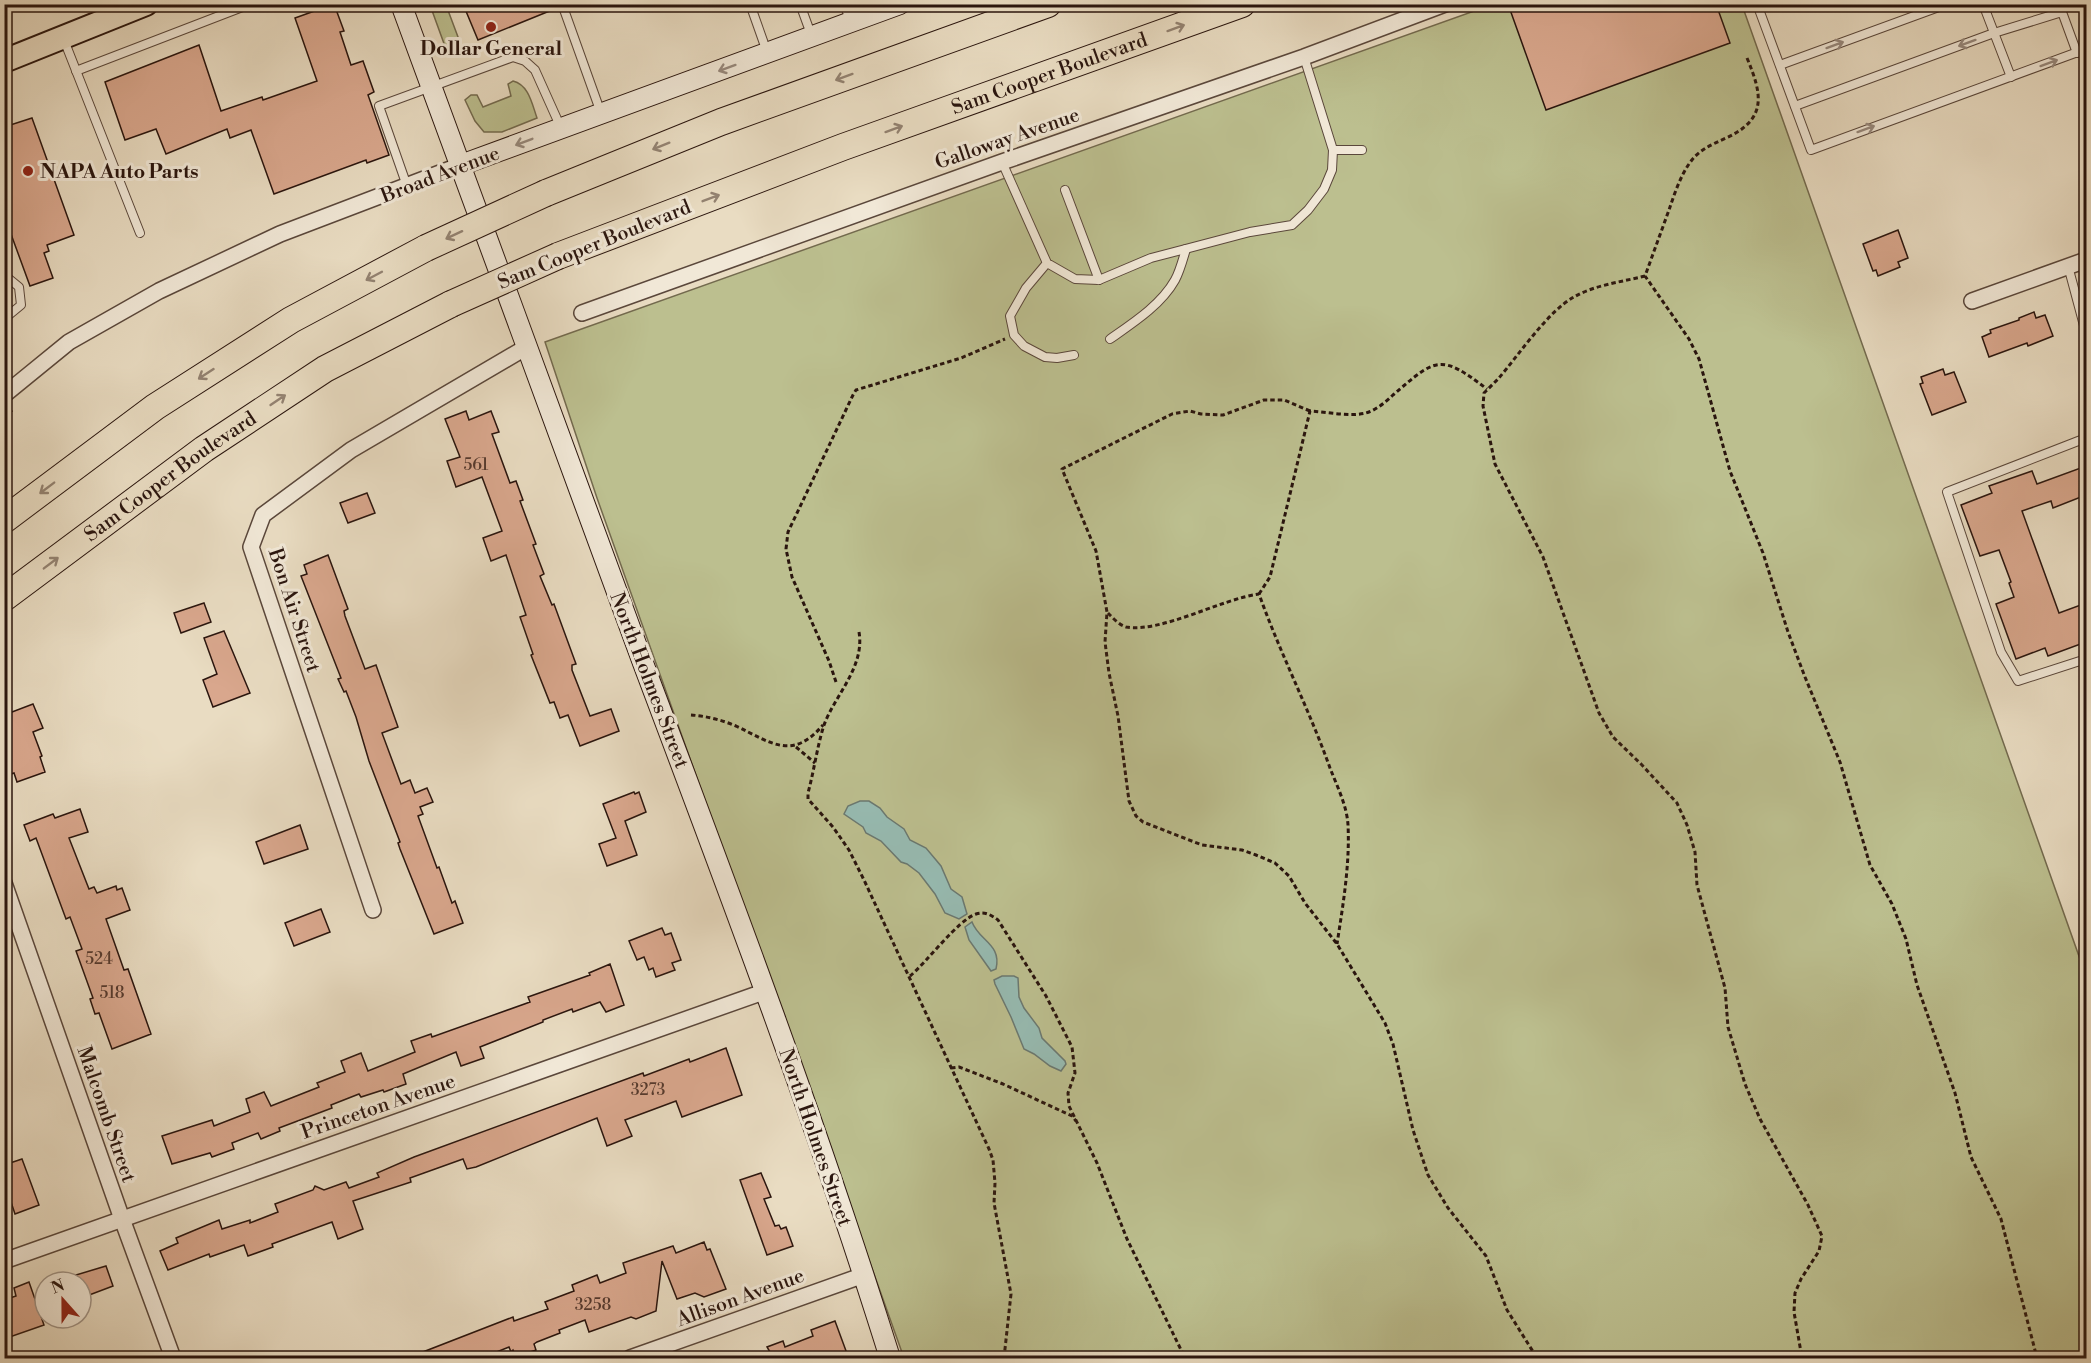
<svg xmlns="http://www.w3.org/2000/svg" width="2091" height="1363" font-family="'Libre Bodoni',serif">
<rect width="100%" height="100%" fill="#e9dcc2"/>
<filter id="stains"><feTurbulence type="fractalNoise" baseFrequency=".00333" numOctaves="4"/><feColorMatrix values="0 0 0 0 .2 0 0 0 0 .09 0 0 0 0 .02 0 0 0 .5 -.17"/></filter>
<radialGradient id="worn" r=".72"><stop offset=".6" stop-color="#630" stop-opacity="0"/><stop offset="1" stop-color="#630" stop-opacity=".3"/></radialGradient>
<!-- green -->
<g fill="#bcbf8f" stroke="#736a4e" stroke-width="1.5">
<polygon points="430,5 446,5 461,45 446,49"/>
<polygon points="1491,5 1742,5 2086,976 2086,1358 904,1358 597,498 545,342"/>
<path d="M513 81C529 85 532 104 537 118L502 132H484L475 121 465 100 471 95H477L483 107 511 96 508 84Z"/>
</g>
<!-- water -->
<g fill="#97bcb3" stroke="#6b7971" stroke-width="1.5">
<polygon points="860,801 869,801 880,808 887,817 904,829 910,840 926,848 941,866 951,889 962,897 967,914 959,919 945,913 935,894 919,873 907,864 901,862 881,841 866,833 863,827 844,814 848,806"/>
<path d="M972 922C979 941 1002 944 996 969L991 971 969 940 965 927Z"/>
<polygon points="1002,976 1014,976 1018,978 1019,997 1024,1008 1039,1028 1042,1038 1065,1061 1066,1064 1061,1071 1050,1066 1034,1054 1024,1049 1011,1017 995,984 994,980"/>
</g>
<!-- building -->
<g fill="#d9a78d" stroke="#2a150e" stroke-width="1.5">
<polygon points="334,4 344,31 340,32 351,65 363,61 374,92 368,95 389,155 367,163 366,160 274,194 251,130 230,138 227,129 166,154 156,129 125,140 105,82 199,45 221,111 262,97 263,100 317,81 295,18"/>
<polygon points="463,4 556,4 557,8 478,40"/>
<polygon points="1508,4 1716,4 1730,43 1546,110"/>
<polygon points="32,118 74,235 47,245 49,251 44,253 53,278 30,286 4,215 4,127"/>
<polygon points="1898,230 1908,258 1898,262 1900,267 1878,276 1876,270 1873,271 1863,244"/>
<polygon points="2034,312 2036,318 2045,315 2053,336 2028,346 2027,343 1989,357 1982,337 1991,333 1990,330 2019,320 2019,318"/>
<polygon points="1943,369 1945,375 1954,372 1966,402 1932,415 1920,384 1923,383 1921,377"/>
<polygon points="466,411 469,420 491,411 499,432 492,434 510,483 516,481 523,500 520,501 536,544 533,545 544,574 540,576 552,605 554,604 576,664 572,665 572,670 590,716 611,709 619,731 580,746 568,715 560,718 554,702 550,703 531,655 533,654 520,617 526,615 506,555 491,561 483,538 502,531 482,477 456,487 447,461 460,457 445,419"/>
<polygon points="2086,466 2086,495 2053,508 2051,501 2022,511 2059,613 2086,603 2086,642 2048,656 2045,648 2016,659 1996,604 2014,597 2009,583 2011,582 1999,550 1980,556 1961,505 1992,493 1989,486 2032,471 2037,484"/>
<polygon points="367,493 375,513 348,523 340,503"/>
<polygon points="328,555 348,609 344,611 345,616 365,669 376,665 398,727 382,733 401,784 410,780 415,793 427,788 433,802 420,807 423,814 418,816 437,868 439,867 452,903 455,901 463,923 434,934 400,849 398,843 400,842 369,761 356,717 346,691 344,692 338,679 341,678 301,576 307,574 304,565"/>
<polygon points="204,603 211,622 181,633 174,613"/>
<polygon points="224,631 250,693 213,707 203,680 217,674 204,638"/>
<polygon points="33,704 43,728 33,732 42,756 40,757 45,772 17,782 14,773 11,774 4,757 4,715"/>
<polygon points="634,792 635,794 639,792 646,812 625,821 637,855 607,866 599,844 616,838 603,804"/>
<polygon points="80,809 88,832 69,838 89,889 94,887 97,893 116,886 117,890 122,888 130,910 106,919 124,970 128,969 151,1034 112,1049 99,1013 95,1014 90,999 93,998 76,951 82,949 70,917 66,919 36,838 30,841 24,825 53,814 55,818"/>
<polygon points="300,825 308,849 264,864 256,842"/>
<polygon points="321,909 330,932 294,946 285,923"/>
<polygon points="662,928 665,935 671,933 681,960 672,963 675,970 656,977 653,968 649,970 644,957 637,960 629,941"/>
<polygon points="610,964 624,1005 606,1012 600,1002 573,1012 572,1009 543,1020 543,1022 480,1047 484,1058 461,1066 456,1052 403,1074 406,1084 384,1092 383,1090 361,1097 359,1094 331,1105 332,1108 279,1128 280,1131 261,1139 258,1133 232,1143 234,1149 212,1157 210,1153 172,1164 162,1136 212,1120 214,1126 250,1112 246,1099 264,1092 271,1106 319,1087 317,1083 345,1072 341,1061 361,1053 368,1071 415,1052 411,1041 431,1034 432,1037 530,1002 528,997 590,975 589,973"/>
<polygon points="726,1048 742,1095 682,1117 676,1101 625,1120 632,1136 607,1146 597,1118 476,1167 467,1169 463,1159 410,1178 411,1182 353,1201 363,1229 338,1239 332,1222 272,1244 273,1247 248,1256 244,1245 210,1257 209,1254 168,1270 160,1251 178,1243 176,1238 219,1220 222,1229 250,1220 250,1223 278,1212 275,1204 313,1190 315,1186 324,1190 346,1182 349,1188 379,1177 377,1173 414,1157 643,1073 644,1076 689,1059 690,1062"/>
<polygon points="22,1159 39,1205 15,1214 9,1196 4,1198 4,1165"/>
<polygon points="761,1173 771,1197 764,1199 775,1226 779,1225 781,1229 786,1227 793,1246 767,1255 740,1180"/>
<polygon points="704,1242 707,1250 710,1249 726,1289 704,1297 695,1293 677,1299 662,1261 656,1311 636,1319 631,1317 589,1332 585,1320 559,1330 560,1333 537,1342 534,1344 536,1350 516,1357 513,1350 511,1352 509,1347 479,1359 411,1359 410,1357 513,1317 514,1321 548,1309 545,1302 574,1291 572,1285 597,1275 600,1283 626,1273 623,1263 673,1246 676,1253"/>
<polygon points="106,1266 113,1286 84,1297 81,1282 79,1282 76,1275"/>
<polygon points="29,1282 44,1325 4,1339 4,1300 16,1296 14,1288"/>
<polygon points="835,1321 849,1359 757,1359 770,1352 767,1347 783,1341 785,1347 813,1336 811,1330"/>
</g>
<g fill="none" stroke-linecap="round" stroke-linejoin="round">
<defs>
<g id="lane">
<polyline points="562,4 601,113"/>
<polyline points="750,4 767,52"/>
<polyline points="800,4 812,37"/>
<polyline points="844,4 851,22"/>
<polyline points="1757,4 1811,150 2086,49"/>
<polyline points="1983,4 2011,77"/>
<polyline points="4,6 8,4"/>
<polyline points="64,40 140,233"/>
<polyline points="1780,65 1947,4"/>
<polyline points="76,71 245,6 244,4"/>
<polyline points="1795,106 1994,33 2062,12 2077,53"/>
<polyline points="1333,150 1362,150"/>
<polyline points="1002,162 1047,263 1075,279 1099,280 1151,258 1250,232 1292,225 1308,210 1324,189 1332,170 1333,150 1304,57"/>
<polyline points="407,186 379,106 513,57 525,61 535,70 561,128"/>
<polyline points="1065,190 1099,280"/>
<polyline points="1047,263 1026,288 1010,316 1014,335 1024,346 1045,357 1057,358 1074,355"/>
<polyline points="2068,266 2086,333"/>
<polyline points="4,279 8,278 19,287 21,305 4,319"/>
<path d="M1110 339C1133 323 1161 305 1175 280 1180 271 1183 259 1186 249"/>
<polyline points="2086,438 1947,492 2001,652 2018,681 2086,659"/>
</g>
<g id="street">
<polyline points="102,4 108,20"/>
<polyline points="1972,301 2086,260"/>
<polyline points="582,313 1002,162 1304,57 1445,4"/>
<polyline points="4,395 69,342 159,291 280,234 461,165"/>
<polyline points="4,883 122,1219 173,1358"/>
<polyline points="373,910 251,547 263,515 351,450 525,348"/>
<polyline points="4,1261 766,991"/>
<polyline points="630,1358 864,1275"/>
</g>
<g id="secondary">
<path d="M401 4C481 224 561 444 643 663 730 894 817 1124 890 1358"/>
<polyline points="461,165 900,4"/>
</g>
<polyline id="primary" points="4,61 146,4"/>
<g id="highway">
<polyline points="546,193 721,122 1048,4"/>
<path id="s1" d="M558 256 843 147 1242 4"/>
<polyline points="4,520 155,407 291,320 426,248"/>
<path id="s2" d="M4 598 204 449 325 369 451 304"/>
</g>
</defs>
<!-- lane casing -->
<use href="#lane" stroke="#5a473b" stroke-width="10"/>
<!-- street casing -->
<use href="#street" stroke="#5a473b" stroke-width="18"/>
<!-- secondary casing -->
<use href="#secondary" stroke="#2a150e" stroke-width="22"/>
<!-- primary casing -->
<use href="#primary" stroke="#2a150e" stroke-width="26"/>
<!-- highway casing -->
<use href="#highway" stroke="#2a150e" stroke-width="28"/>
<!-- path -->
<g stroke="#2a150e" stroke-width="3" stroke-dasharray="4.5 3" stroke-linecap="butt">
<path d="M1747 58C1762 94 1768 119 1726 138 1711 145 1698 150 1689 164 1680 177 1674 195 1669 210 1661 232 1653 254 1645 276L1689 339 1699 359 1730 471 1763 553 1788 632 1805 677 1840 762 1870 865 1892 904 1906 939 1917 985 1955 1093 1971 1157 2001 1219 2037 1358"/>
<path d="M1645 276C1622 282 1594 285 1574 297 1548 311 1518 356 1498 379L1484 393 1483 406 1495 464 1543 557 1599 713 1613 737 1642 765 1677 803 1687 825 1695 852 1697 885 1725 988 1728 1027 1745 1084 1760 1119 1808 1205 1822 1236 1819 1251 1801 1279 1795 1293 1794 1312 1802 1358"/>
<polyline points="1310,411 1284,400 1264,400 1223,415 1201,414 1190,411 1172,414 1062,469 1096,551 1107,612 1105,642 1109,673 1118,716 1129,801 1136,816 1143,822 1202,845 1242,850 1256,855 1275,863 1289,876 1305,903 1337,944 1385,1023 1393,1044 1413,1130 1428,1175 1448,1208 1486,1256 1507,1310 1537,1358"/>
<polyline points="4,417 12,410"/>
<path d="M1259 594 1270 577 1310 411C1328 412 1349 417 1366 413 1376 410 1386 402 1393 395 1436 358 1440 353 1487 389"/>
<path d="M1108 613C1113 618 1119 625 1126 627 1162 633 1221 599 1259 594 1280 653 1309 709 1330 768 1337 786 1347 806 1348 825 1350 864 1343 905 1337 944"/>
<path d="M859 632C865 667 835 695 824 725 817 747 814 771 808 793V799L833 827 849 850 864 880 989 1149 993 1160 995 1183 994 1203 1011 1294 1004 1358"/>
<polyline points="836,682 829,661 792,577 786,549 788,532 853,395 856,390 961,358 1005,339"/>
<path d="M691 715C706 716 722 720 736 726 772 743 792 761 823 725"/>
<polyline points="796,747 815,763"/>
<path d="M910 976C927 962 958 920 976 914 985 911 991 915 998 920L1046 996 1072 1047 1075 1073 1068 1093 1069 1106 1097 1163 1127 1239 1185 1358"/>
<polyline points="951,1068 959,1067 1003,1084 1072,1116 1076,1121"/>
</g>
<!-- lane -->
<use href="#lane" stroke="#f1e8d7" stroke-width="8"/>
<!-- street -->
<use href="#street" stroke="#f1e8d7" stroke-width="15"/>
<!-- secondary -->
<use href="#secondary" stroke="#f1e8d7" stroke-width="20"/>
<!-- primary -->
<use href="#primary" stroke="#e9dcc2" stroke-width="22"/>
<!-- highway -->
<use href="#highway" stroke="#e9dcc2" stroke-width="26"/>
<defs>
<g id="highway-bridge">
<polyline points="426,248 546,193"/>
<polyline points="451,304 558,256"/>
</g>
</defs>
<!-- highway-bridge casing -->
<use href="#highway-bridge" stroke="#2a150e" stroke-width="28" stroke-linecap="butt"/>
<!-- highway-bridge -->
<use href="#highway-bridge" stroke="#e9dcc2" stroke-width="26"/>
</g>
<!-- one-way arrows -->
<defs><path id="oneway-shaft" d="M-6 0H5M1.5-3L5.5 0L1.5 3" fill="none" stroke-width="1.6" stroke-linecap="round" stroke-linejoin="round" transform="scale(1.5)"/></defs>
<g stroke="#938271">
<use href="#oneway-shaft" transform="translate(1176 28) rotate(-20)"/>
<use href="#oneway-shaft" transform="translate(844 77) rotate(160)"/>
<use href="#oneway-shaft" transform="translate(894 129) rotate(-20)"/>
<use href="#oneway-shaft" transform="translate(661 146) rotate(158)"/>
<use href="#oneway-shaft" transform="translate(711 198) rotate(-21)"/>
<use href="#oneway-shaft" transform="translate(454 235) rotate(155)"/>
<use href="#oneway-shaft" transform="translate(374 276) rotate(152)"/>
<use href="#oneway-shaft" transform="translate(206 374) rotate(147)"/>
<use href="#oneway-shaft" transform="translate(278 400) rotate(-34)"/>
<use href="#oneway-shaft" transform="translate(47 488) rotate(143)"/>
<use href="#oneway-shaft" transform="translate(51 563) rotate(-37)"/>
</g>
<g stroke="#97897d">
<use href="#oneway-shaft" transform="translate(1967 43) rotate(160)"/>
<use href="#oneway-shaft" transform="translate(1835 45) rotate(-20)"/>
<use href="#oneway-shaft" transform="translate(2049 63) rotate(-20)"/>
<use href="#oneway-shaft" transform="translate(727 68) rotate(160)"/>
<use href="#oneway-shaft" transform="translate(1866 129) rotate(-20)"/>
<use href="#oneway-shaft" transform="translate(524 142) rotate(159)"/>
</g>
<!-- markers -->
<g fill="#8f2418" stroke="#f1e8d7" stroke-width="2">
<circle cx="491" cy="27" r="6"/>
<circle cx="28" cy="171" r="6"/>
</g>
<g text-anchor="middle" stroke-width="6" stroke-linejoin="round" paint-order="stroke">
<!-- number labels -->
<g font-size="16" fill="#563a2e">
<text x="476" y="470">561</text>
<text x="99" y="964">524</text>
<text x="112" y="998">518</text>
<text x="648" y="1095">3273</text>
<text x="593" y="1310">3258</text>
</g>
<!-- poi labels -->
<g font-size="20" font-weight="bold" fill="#2a150e" stroke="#f1e8d7">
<text x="491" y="55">Dollar General</text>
<text x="40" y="178" text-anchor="start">NAPA Auto Parts</text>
</g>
<!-- street labels -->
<g font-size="20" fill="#2a150e" stroke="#f1e8d7">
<text dy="7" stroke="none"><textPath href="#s1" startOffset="524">Sam Cooper Boulevard</textPath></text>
<text transform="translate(1007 138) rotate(-19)" y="7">Galloway Avenue</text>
<text transform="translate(440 174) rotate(-21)" y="7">Broad Avenue</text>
<text transform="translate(594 244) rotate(-22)" y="7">Sam Cooper Boulevard</text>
<text dy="7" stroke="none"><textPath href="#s2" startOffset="206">Sam Cooper Boulevard</textPath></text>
<text transform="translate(295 610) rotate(72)" y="7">Bon Air Street</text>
<text transform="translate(650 680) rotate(69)" y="7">North Holmes Street</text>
<text transform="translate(378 1106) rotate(-19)" y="7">Princeton Avenue</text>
<text transform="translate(107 1114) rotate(71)" y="7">Malcomb Street</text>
<text transform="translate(816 1137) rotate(71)" y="7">North Holmes Street</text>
<text transform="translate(740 1297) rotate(-20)" y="7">Allison Avenue</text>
</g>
</g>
<!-- margin -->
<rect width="2091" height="1363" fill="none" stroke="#e9dcc2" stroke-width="24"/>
<rect x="6" y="6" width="2079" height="1351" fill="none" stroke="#2a150e" stroke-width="3"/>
<rect x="12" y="12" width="2067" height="1339" fill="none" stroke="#2a150e" stroke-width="1.5"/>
<!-- north arrow -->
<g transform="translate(63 1300) rotate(339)"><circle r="28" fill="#f1e8d7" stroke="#a19487" stroke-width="1.5"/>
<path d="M0-4.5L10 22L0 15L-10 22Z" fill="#8f2418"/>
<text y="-9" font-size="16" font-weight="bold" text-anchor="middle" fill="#2a150e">N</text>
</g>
<rect width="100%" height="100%" filter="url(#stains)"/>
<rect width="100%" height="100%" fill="url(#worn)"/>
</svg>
